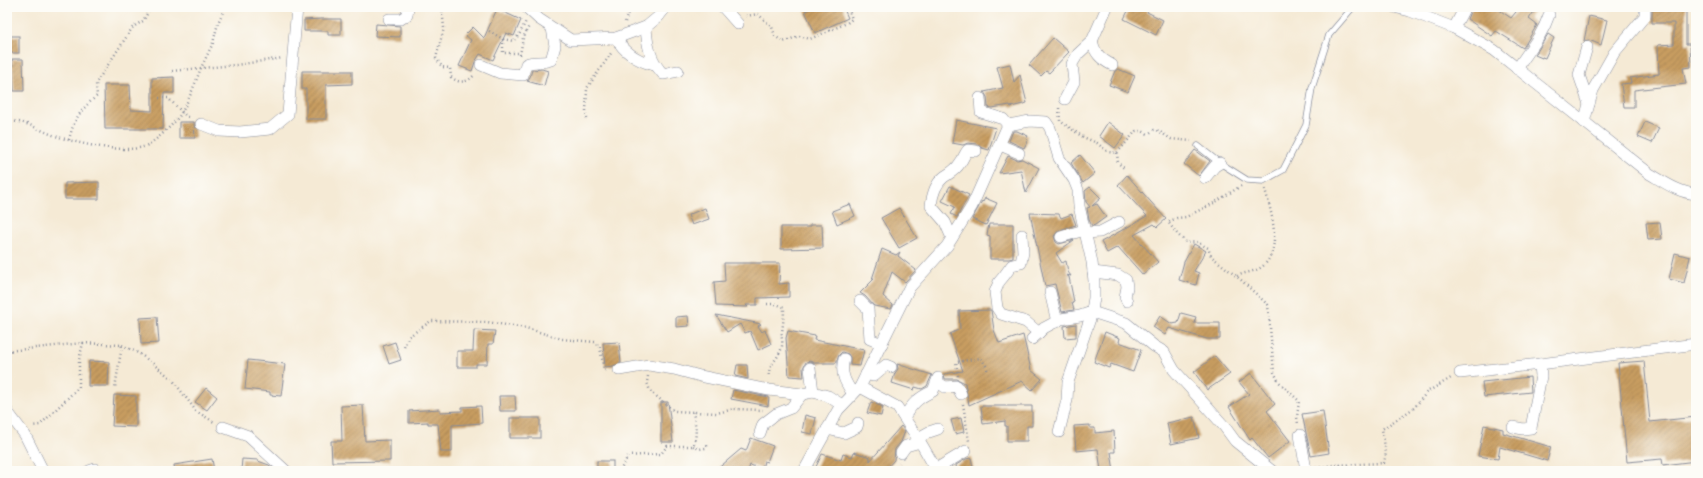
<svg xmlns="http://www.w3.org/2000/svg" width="1703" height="478" font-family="'Architects Daughter',sans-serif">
<defs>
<pattern id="building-hatch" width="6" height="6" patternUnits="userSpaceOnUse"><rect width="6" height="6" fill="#c89d60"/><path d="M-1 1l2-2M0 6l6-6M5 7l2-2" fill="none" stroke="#a28052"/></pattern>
</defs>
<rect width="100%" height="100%" fill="#fdfcf7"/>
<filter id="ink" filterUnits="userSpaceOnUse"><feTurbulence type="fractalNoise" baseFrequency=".025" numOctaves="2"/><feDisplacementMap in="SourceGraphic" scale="8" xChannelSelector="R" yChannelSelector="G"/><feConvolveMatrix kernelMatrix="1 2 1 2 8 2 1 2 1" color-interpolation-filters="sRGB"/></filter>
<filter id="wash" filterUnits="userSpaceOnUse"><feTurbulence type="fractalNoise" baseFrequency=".012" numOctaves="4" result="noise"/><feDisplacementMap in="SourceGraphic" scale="16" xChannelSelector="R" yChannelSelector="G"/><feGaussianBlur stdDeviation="0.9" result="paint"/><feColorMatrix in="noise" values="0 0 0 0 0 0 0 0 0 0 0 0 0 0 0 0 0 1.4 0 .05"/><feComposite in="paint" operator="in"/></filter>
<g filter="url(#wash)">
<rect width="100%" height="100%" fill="#f5ead5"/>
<g id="blocks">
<!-- building -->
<g fill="url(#building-hatch)">
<polygon points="814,7 843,7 848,18 815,33 805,11"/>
<polygon points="1130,7 1149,7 1147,12 1163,20 1156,35 1124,19"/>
<polygon points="1472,7 1495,7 1511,18 1520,7 1537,7 1529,19 1537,25 1523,48 1496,31 1492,36 1467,19"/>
<polygon points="1652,7 1686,7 1686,44 1690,44 1691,67 1683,68 1686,84 1634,90 1634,107 1624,107 1621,84 1631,83 1630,78 1659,74 1658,45 1674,44 1674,23 1652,23"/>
<polygon points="497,9 521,20 514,36 506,33 493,60 480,54 475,62 472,71 459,66 471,40 465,35 473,27 484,38"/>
<polygon points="1589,16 1607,20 1601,45 1589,40 1584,41"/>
<polygon points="321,19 341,19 341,35 328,35 328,31 304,31 304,20"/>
<polygon points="376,24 400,26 400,37 375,36"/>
<polygon points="1548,34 1554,38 1545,58 1542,57 1542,58 1535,55"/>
<rect x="7" y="36" width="12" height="17"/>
<polygon points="1053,38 1069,52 1049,73 1046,71 1041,76 1029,65"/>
<polygon points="12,59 23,59 24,91 14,91"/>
<polygon points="1010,64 1014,82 1020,75 1027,103 1011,107 1010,105 992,108 988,107 987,97 984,92 1003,88 997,67"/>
<polygon points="542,69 548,71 544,86 527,81 530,77 532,70"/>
<polygon points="1118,69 1135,76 1128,92 1109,85 1115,71"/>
<polygon points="302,71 352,71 352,84 326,85 326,119 306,119 306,89 302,89"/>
<polygon points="174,77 174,93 164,93 163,129 105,129 104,85 130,85 131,110 152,111 152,78"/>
<polygon points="956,120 996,128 989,150 982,148 977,144 968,143 963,145 952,143"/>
<polygon points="179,122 194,122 195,138 179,138"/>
<polygon points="1108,122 1125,135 1115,148 1099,136"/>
<polygon points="1645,122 1659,128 1652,143 1638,137"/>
<polygon points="1013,131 1017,131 1028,136 1026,139 1028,140 1024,148 1009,141"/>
<polygon points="1195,150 1210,161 1199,176 1184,164"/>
<polygon points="1080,155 1095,173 1083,183 1071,163"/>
<polygon points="1008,156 1017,160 1022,159 1039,168 1026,193 1021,170 999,173"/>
<polygon points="1127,175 1166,219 1157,227 1154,224 1134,235 1158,262 1143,275 1118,247 1107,253 1101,242 1147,216 1118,185"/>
<polygon points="99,182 99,199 65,199 65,183"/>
<polygon points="950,186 969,195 957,217 951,214 955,207 942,201"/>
<polygon points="1090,187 1101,198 1092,206 1097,204 1106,217 1095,225 1092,226 1089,220 1087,208 1090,207 1086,202 1085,191"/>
<polygon points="985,198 997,203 986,225 972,219 982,201 983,202"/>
<polygon points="850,204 855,216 837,224 832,211"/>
<polygon points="705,208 709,219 692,225 688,215"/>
<polygon points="899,208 917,238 899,248 881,218"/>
<polygon points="1030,213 1059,214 1061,218 1072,214 1076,225 1059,230 1054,236 1056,242 1059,244 1074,240 1056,253 1062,263 1066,261 1068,272 1071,276 1066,275 1069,277 1074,302 1072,303 1074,310 1062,312 1055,284 1045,286"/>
<polygon points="1660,222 1662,239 1648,240 1646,223"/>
<polygon points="989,224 1013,224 1013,258 1009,259 990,259 990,236 987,235"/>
<polygon points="810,225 822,225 823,248 781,249 781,227 810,227"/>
<polygon points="1194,244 1206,251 1194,271 1199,273 1196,285 1179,280 1184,262"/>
<polygon points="882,249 896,255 900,252 898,256 916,270 905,282 892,272 883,296 893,305 891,309 874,306 865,296 860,293 874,279 872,279"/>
<polygon points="1675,253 1690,257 1684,283 1669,279"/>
<polygon points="724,263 780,263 779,284 789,283 789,297 757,298 757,305 746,305 748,307 716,306 714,282 725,281"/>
<polygon points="991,310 994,330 999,343 1023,335 1031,370 1042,379 1032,390 1022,381 969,405 965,383 957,379 945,379 944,374 963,371 950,334 960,329 959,311"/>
<polygon points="1181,313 1196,317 1194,323 1220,323 1220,339 1207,339 1169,328 1165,335 1153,327 1160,316 1172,324 1178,323"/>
<polygon points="716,315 761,324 758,326 762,332 765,330 771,344 758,350 750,331 745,333 740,324 727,332"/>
<polygon points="688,316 689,326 676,327 676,317"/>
<polygon points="157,317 159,343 141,344 140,318"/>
<polygon points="1076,324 1076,337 1065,338 1064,326"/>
<polygon points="474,330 495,331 493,344 488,344 487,364 476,364 476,367 457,367 457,351 473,351"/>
<polygon points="788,331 815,336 814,340 864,350 860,366 850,365 850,357 848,354 842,352 839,355 836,363 814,363 810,361 806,362 803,368 804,377 789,376 786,338"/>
<polygon points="1105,332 1120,338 1119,342 1141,350 1133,372 1111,364 1109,368 1094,362"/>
<polygon points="395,342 401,360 389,364 383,346"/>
<polygon points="619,342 621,363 613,366 605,367 603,343"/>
<polygon points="1215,356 1230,374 1207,390 1194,372"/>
<polygon points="248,360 285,364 281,396 270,395 270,392 245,389"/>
<polygon points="89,361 109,362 108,386 88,386"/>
<polygon points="1644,361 1650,422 1696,417 1696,461 1663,465 1662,459 1627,462 1618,363"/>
<polygon points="897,364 932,375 927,386 922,389 915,387 914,390 892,383 895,373 898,369"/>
<polygon points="737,365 747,365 748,379 735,376"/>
<polygon points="1251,373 1275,404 1267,411 1290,441 1268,458 1252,438 1250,440 1229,407 1249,394 1239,382"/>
<polygon points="1530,377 1531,392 1484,397 1482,382"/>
<polygon points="206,388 217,397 207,410 195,402"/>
<polygon points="733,390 769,397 768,406 731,399"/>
<polygon points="114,395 136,396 136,427 112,426"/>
<polygon points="499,396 515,396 516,411 500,411"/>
<polygon points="661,402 668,402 673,442 661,442"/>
<polygon points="871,402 883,407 881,416 867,413"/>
<polygon points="363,405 365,441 390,440 390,461 332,462 331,441 342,441 341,406"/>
<polygon points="481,406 482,423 452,425 452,452 441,452 438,424 428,424 428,422 409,423 409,411 440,409 440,412 462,411 462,407"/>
<polygon points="981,406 1032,406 1032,426 1027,426 1027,441 1007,441 1007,426 1005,426 1005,421 983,424"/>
<polygon points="1323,411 1329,453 1311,456 1302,414"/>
<polygon points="805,415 816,418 812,434 802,432"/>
<polygon points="1194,417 1199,438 1171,444 1167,423"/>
<rect x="510" y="418" width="30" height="20"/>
<polygon points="961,418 964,432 955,434 951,420"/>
<polygon points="1090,425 1090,428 1095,428 1095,433 1114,431 1115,452 1111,452 1114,471 1101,471 1098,449 1076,451 1074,426"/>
<polygon points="1484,425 1503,429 1503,433 1551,447 1547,461 1500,447 1498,459 1478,456"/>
<polygon points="901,426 905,431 901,442 895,449 894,460 884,471 814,471 822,454 841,460 843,454 852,457 854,452 870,457 870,461"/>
<polygon points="751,438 773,446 767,462 764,461 762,469 750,465 748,471 715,471 741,449 746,451"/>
<polygon points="971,458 974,471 957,471 956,465 966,459"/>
<polygon points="212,459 214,471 175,471 174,465"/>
<polygon points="242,459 258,460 258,461 269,465 276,471 241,471"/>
<rect x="597" y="461" width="16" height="10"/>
</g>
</g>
</g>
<g filter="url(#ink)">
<use href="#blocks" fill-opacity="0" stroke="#888c9a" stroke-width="1"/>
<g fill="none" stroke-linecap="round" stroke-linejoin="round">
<defs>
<polyline id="service" points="1198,146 1217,161 1247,180 1263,181 1283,170 1306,125 1312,88 1329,35 1353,7"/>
<g id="minor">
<polyline points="526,7 539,19 571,40 616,38 646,27 658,17 666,7"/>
<polyline points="723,7 738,24"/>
<path d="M1394 7 1410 11 1454 28 1494 50 1650 174C1664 182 1679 193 1696 194"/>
<polyline points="389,19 401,19 407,15 408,7"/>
<path d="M646 27C647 45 650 60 663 74L678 71"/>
<polyline points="1454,28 1465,7"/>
<path d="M616 38C624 52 638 61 654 65"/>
<path d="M1092 41C1095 54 1101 59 1112 65"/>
<polyline points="1587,47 1579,75 1589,104"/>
<path d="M481 65 500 73 523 75 526 64C536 60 541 64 551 60L555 46 552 28"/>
<path d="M1517 69C1529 50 1542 36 1549 15"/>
<polyline points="980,98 981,112 1003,119 1008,125"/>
<polyline points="1065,99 1074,82 1072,64 1078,54 1092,41 1107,7"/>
<polyline points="1584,122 1593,90 1614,53 1645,16 1645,7"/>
<polyline points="201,124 219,131 240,132 270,129 288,114 297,7"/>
<polyline points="1000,145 1019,153"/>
<polyline points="1205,178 1215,166 1220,163"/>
<polyline points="1085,233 1100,232 1119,222"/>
<polyline points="1022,235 1023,252 1021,263 1012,265 1004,276 999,282 995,292 997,308 1001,314 1026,322 1039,333"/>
<polyline points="1061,237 1084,230"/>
<path d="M952 238 945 222 931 206C932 196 935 184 944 177 950 173 956 170 960 163 964 158 964 154 968 150L976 151"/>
<polyline points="1093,272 1118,275 1126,280 1127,287 1125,297 1127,301"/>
<polyline points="1050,292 1057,322"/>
<polyline points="860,301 868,309 870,339 882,344"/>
<polyline points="1032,339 1044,328 1061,319 1080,316 1092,312 1126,323 1154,346 1164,352 1174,370 1224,426 1235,441 1272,471"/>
<path d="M844 359C840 373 845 382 853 394"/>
<polyline points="810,368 813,392 828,396 842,405"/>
<polyline points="619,370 649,365 674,369 700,376 769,390 802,394 813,392"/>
<polyline points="1460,373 1540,364 1696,344"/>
<polyline points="866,374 873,376 886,365 891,367"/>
<polyline points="937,382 945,387 957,386 961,394"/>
<polyline points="860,387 897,407 922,445 937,471"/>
<polyline points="7,411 25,435 43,471"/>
<path d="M904 417C913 403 918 398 933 391L938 378"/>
<polyline points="223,427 248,436 286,471"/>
<polyline points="1513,427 1523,429 1531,428 1541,376 1540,364"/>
<polyline points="827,429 844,433 857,427 858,423"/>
<polyline points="760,433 763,424 776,414 791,408 802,394"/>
<polyline points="1300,435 1306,470 1303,471"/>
<polyline points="918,438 929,432 938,429"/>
<polyline points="901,453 906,446 920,442"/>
<polyline points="936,469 966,451"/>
<polyline points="89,471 95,469"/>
<polyline points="804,471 838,410 860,387 909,288 947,246 972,206 1008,125 1030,121 1046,122 1050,128 1059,158 1074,180 1078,190 1079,206 1092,262 1094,281 1094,298 1091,316 1068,382 1067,400 1059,432"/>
</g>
</defs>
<!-- service casing -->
<use href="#service" stroke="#888c9a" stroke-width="7"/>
<!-- minor casing -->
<use href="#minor" stroke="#888c9a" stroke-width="12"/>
<!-- path -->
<g stroke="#888c9a" stroke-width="2.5" stroke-dasharray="1 3" stroke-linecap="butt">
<path d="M442 7 444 28 436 58 442 67 450 68 451 77C459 84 468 83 475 74"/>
<polyline points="746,16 758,14 772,27 775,36 783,42 799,36 810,39 847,23 852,19 848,7"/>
<polyline points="625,22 630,7"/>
<polyline points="489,31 503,39 503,53 521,53"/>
<polyline points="503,39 513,41 519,35 526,21"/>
<polyline points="520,55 523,38 529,26"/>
<polyline points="172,71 201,68 213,43 218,23 225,7"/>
<polyline points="159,98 168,98 187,117 191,117"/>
<polyline points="1059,108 1060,121 1083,137 1097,143 1108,152 1117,153 1136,131 1142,131 1148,134 1154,130 1157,130 1171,139 1191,141"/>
<polyline points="587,119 586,112 587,88 612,52"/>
<path d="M7 122C26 119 41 132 59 137 79 144 122 153 143 147 153 144 174 124 180 115 189 101 195 83 201 68L236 65 283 58"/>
<path d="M69 140C74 119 80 110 97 96L96 83 133 27 143 21 151 7"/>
<polyline points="1117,153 1118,163 1125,169"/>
<polyline points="1241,186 1214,203 1186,217 1177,218 1168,222 1178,235 1187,243 1197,242 1208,248 1211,256 1241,280 1268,305 1274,372 1279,382 1299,401 1297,417 1298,424"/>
<path d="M1237 276C1245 272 1256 272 1263 266 1283 248 1271 212 1265 189"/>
<path d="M767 304H776L784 307C784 318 783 323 782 333 781 337 783 342 782 346 780 358 767 365 769 378"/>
<polyline points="83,343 122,345 115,388"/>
<polyline points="122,345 140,354 152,363 172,379 196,411 214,422"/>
<polyline points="404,347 408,337 431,321 487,322 526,328 562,339 595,342 600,347 604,370 608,370"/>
<polyline points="7,351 83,343 79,360 79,387 40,425 32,426"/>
<polyline points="648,376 647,382 650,391 674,411 717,413 734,409 763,410"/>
<polyline points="958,376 956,362 981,358 986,366 988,372"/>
<polyline points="963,404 969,441"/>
<polyline points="693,446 699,449 706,448 708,444"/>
<polyline points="1340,465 1341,471"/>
<polyline points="1316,468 1333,465 1384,463 1386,453 1382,429 1414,408 1427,392 1451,378"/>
<path d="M620 471 628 456 661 454 667 446H693C698 435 695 423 693 412"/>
<polyline points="899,471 900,463"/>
</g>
<!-- service -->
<use href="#service" stroke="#fff" stroke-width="5.5"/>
<!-- minor -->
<use href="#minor" stroke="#fff" stroke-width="11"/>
</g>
</g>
<!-- margin -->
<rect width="1703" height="478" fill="none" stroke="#fdfcf7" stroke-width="24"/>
</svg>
